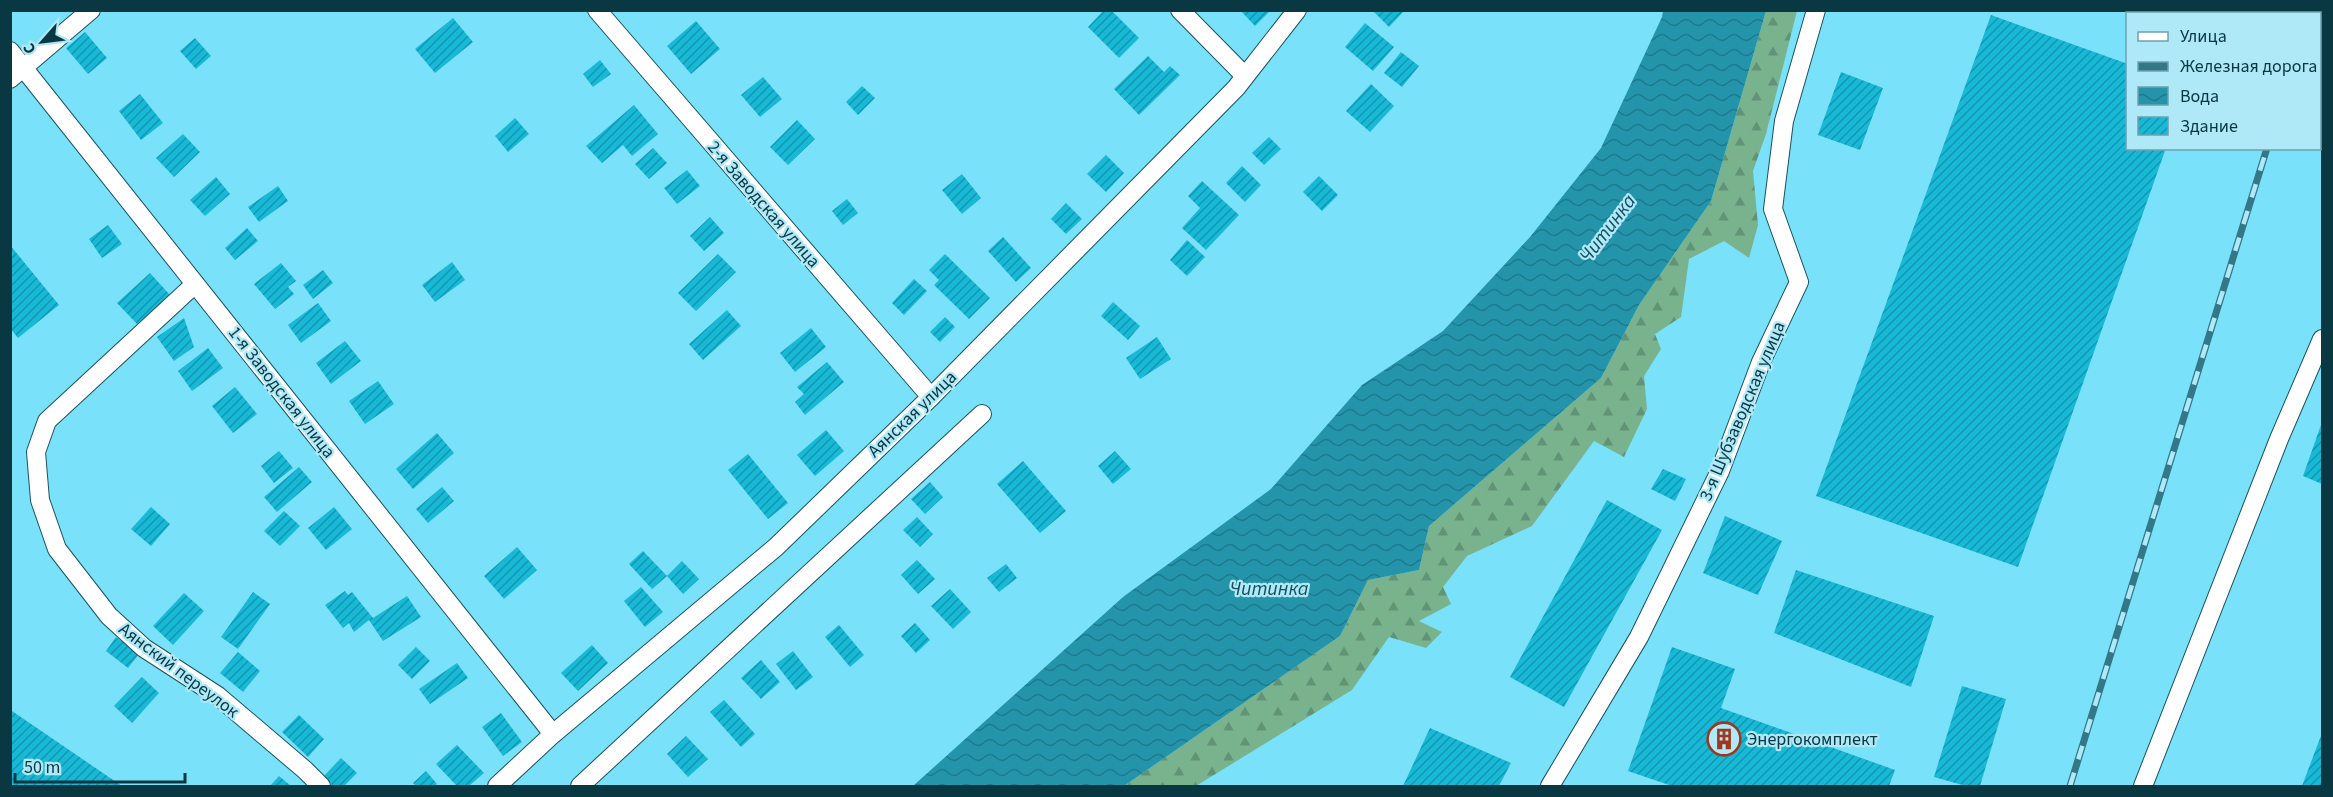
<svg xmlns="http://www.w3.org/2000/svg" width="2333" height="797" font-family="'Source Sans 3',sans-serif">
<defs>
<pattern id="forest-firs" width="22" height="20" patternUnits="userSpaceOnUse" patternTransform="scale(1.5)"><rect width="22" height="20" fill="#79b38e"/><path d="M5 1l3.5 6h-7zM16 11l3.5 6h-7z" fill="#619376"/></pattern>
<pattern id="water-waves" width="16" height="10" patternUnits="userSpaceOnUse" patternTransform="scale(1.5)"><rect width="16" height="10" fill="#2494ab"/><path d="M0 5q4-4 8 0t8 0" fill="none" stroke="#1d7a8d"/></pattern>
<pattern id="building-hatch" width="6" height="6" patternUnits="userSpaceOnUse" patternTransform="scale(1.5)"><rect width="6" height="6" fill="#17b9d7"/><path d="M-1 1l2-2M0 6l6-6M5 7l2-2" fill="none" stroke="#1397b0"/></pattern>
</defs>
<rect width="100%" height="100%" fill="#7ae1fa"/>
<!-- forest -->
<polygon fill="url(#forest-firs)" points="1766,11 1797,11 1766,134 1753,171 1758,225 1749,258 1724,241 1689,259 1681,317 1655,334 1661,349 1644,376 1647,409 1624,457 1594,441 1532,526 1467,556 1443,587 1451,604 1419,621 1442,632 1426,648 1389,637 1352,690 1196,786 1124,786 1340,636 1368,580 1419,570 1429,526 1601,378 1639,305 1711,201"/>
<!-- water -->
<polygon fill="url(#water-waves)" points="1663,11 1766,11 1711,201 1639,305 1601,378 1429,526 1419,570 1368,580 1340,636 1124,786 913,786 1123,597 1271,489 1362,385 1443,331 1530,237 1601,148 1662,17"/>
<!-- building -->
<g fill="url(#building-hatch)">
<polygon points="1104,10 1111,10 1139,38 1119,58 1088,27"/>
<polygon points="1240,10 1271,10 1255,26"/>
<polygon points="1372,10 1405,10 1389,27"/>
<polygon points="2196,10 2217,10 2216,14 2203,14"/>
<polygon points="1991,15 2128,64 2128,148 2166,148 2018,567 1816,496"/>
<polygon points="453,18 473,42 435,73 415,49"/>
<polygon points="696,21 720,49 691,74 667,46"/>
<polygon points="1365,23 1394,47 1373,71 1345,47"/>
<polygon points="85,32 107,58 88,74 66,48"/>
<polygon points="195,38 211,56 196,69 180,51"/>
<polygon points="1401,52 1419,66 1402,87 1384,73"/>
<polygon points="1148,56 1164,72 1170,66 1180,75 1139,115 1114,89"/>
<polygon points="600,60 611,74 593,87 583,74"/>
<polygon points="1841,72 1883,88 1860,150 1818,135"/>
<polygon points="763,77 782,99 760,117 741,95"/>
<polygon points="1371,84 1394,106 1370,132 1346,111"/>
<polygon points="862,86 875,98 858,115 846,102"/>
<polygon points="140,94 163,123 141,140 119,111"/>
<polygon points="634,105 658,134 632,156 623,145 602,163 586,146"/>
<polygon points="515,118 529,134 508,152 495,136"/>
<polygon points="797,120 815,139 788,165 770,147"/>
<polygon points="183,134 200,152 174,177 156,158"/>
<polygon points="1269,137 1281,149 1264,165 1252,153"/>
<polygon points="653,148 667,163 649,179 635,164"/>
<polygon points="1106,155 1124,173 1106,192 1087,174"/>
<polygon points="1242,166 1261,185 1245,202 1226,183"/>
<polygon points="687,170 700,186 677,204 664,188"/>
<polygon points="962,174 981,198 962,214 942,190"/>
<polygon points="1319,176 1338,195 1322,211 1303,192"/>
<polygon points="216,177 230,194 205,216 190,200"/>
<polygon points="1202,181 1239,215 1206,250 1182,228 1200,208 1188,196"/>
<polygon points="278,186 288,201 259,222 248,207"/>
<polygon points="847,199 858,213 843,225 832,211"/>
<polygon points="1066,203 1082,219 1066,234 1051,219"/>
<polygon points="710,217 724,233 704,251 690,236"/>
<polygon points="108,225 122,244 102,258 89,239"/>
<polygon points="247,228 258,241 235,260 225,248"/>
<polygon points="1003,237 1031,268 1016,282 988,251"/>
<polygon points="1187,240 1205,257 1187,276 1170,260"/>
<polygon points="10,245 59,305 18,338 10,328"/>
<polygon points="718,254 736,272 696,311 678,293"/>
<polygon points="945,254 990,298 969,319 934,285 939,280 929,270"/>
<polygon points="452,262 465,280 435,302 422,285"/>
<polygon points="281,263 296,281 288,287 294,294 275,309 254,284"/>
<polygon points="323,270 333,283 313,299 303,285"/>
<polygon points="150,273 170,295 137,324 117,303"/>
<polygon points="914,279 927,291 904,315 892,303"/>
<polygon points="1113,302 1140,326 1128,340 1101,316"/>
<polygon points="318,303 331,321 301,343 288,325"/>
<polygon points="727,310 741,326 703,360 689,344"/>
<polygon points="945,317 955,327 940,342 930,332"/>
<polygon points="184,318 194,347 174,361 157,337"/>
<polygon points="811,328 826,347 795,372 780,353"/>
<polygon points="1157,337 1171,359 1140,379 1126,358"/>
<polygon points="345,341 361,361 331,384 316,363"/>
<polygon points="208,348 223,368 192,391 178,371"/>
<polygon points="827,362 844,382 805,415 795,402 804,394 797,387"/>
<polygon points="378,381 394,404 365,424 349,401"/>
<polygon points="235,387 257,414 233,433 212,406"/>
<polygon points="2322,422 2322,484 2303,476"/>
<polygon points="826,430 844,451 815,476 797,455"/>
<polygon points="437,433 454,453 413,489 396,469"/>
<polygon points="279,451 293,468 274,483 261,466"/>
<polygon points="1115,451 1131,469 1113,484 1098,466"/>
<polygon points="748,454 788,503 768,519 728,470"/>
<polygon points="1023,461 1066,511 1040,533 997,484"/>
<polygon points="299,467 312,482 277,512 264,497"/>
<polygon points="1663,469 1686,479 1675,501 1651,489"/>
<polygon points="930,482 943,497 925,514 911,499"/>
<polygon points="442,487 454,501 428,523 416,509"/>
<polygon points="1607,500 1662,530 1564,707 1510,677"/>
<polygon points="151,507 170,524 151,546 131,529"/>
<polygon points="334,507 352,529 326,550 308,528"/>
<polygon points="284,511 300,526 280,546 264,531"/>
<polygon points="1725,516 1782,541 1758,595 1703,573"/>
<polygon points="917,517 933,534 920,547 903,530"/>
<polygon points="517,547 537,570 504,599 484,576"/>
<polygon points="643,551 667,576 652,589 629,564"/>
<polygon points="917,560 935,579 918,594 901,575"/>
<polygon points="682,561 699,579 683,594 667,576"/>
<polygon points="1006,564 1017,578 999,592 987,578"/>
<polygon points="1796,570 1934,616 1911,687 1774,633"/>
<polygon points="641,587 663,612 645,627 624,601"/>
<polygon points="950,589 971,612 953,629 931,606"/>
<polygon points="345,591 348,595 352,592 373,618 407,596 421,617 383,641 369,620 354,632 349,623 343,628 325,605"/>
<polygon points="253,592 270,604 238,649 221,637"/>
<polygon points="184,593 204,611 173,645 153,626"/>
<polygon points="915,623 930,640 916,653 901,636"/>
<polygon points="839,625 864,655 850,667 825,637"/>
<polygon points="116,637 139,654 128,668 106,651"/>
<polygon points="592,645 608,663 578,691 561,673"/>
<polygon points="416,647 430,661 412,679 398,665"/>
<polygon points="1672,647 1735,669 1721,708 1895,770 1889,786 1672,786 1628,771"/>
<polygon points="793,651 813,677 796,690 776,664"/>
<polygon points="238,652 260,671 243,692 220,673"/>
<polygon points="761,660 780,682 761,699 741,678"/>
<polygon points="457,663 468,678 430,704 419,689"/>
<polygon points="142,677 159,693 132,723 114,706"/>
<polygon points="1962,686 2006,699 1980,786 1966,786 1934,777"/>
<polygon points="724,700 755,734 741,747 710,712"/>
<polygon points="12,711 122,786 10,786"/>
<polygon points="501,713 522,742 503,756 482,727"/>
<polygon points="299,715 324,739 308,757 282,732"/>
<polygon points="1430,728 1511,763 1499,786 1403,786"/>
<polygon points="2322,733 2322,786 2302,786"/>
<polygon points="686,736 708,759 688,777 667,754"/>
<polygon points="457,745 484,773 469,786 457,786 436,764"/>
<polygon points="341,758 357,773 344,786 333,786 323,777"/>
<polygon points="426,771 437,784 434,786 416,786 413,783"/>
<polygon points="279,776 291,786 270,786"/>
</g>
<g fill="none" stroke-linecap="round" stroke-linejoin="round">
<defs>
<g id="minor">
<polyline points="597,10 931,397"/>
<polyline points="1180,10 1245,76"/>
<polyline points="10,51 553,734"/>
<polyline points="10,79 91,10"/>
<polyline points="195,284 47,421 36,452 40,500 57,549 109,616 144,648 218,696 305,770 321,786"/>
<polyline points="497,786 553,734 776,547 931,397 1236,88 1297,10"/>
<polyline points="580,786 982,414"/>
<polyline points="1550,786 1639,637 1720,471 1761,362 1799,282 1773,209 1784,121 1816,10"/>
<polyline points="2143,786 2279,439 2322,339"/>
</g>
</defs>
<!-- minor casing -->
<use href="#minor" stroke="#1a5360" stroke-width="20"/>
<!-- minor -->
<use href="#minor" stroke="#fff" stroke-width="18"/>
<defs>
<g id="rail">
<polyline points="2313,14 2314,10"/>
<polyline points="2070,786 2267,148"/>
</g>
</defs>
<!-- rail casing -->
<use href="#rail" stroke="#347888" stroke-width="7"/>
<!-- rail -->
<use href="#rail" stroke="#afe8f7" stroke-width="4.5" stroke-dasharray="14" stroke-linecap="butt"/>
</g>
<!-- icons -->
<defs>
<symbol id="building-ring" viewBox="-11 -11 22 22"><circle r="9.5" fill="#afe8f7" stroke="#9f371c" stroke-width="1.5"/><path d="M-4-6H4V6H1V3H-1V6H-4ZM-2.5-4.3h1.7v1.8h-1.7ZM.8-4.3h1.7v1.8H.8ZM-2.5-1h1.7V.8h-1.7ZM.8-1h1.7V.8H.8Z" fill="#9f371c"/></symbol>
</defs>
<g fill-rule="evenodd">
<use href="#building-ring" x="1705" y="720" width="38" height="38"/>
</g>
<g text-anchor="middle" stroke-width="4.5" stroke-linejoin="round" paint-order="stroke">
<!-- street labels -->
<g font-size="18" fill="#093842" stroke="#afe8f7">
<text transform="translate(764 204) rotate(49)" y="6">2-я Заводская улица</text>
<text transform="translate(282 392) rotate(52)" y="6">1-я Заводская улица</text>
<text transform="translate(1742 411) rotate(-67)" y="6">3-я Шубзаводская улица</text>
<text transform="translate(912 414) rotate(-44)" y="6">Аянская улица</text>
<text transform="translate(179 670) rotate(37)" y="6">Аянский переулок</text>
</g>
<!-- poi labels -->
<g font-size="18" fill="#093842" stroke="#afe8f7" text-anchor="start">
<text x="1747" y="745">Энергокомплект</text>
</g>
<!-- water labels -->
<g font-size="20" font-style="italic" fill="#134f5c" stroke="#afe8f7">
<text transform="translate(1607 228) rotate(-53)" y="7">Читинка</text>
<text x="1269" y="595">Читинка</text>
</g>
</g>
<!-- border -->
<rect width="2333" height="797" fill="none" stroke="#093842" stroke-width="24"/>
<!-- legend -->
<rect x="2126" y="12" width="195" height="138" fill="#afe8f7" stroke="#6da2af" stroke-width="1.5"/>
<rect x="2138" y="32" width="30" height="9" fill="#ffffff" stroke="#6da2af" stroke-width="1.5"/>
<text x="2180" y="42" font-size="18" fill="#093842">Улица</text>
<rect x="2138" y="62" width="30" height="9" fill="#347888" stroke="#6da2af" stroke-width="1.5"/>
<text x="2180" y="72" font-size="18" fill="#093842">Железная дорога</text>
<rect x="2138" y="87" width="30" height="18" fill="url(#water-waves)" stroke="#6da2af" stroke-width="1.5"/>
<text x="2180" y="102" font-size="18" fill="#093842">Вода</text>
<rect x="2138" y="117" width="30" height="18" fill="url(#building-hatch)" stroke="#6da2af" stroke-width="1.5"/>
<text x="2180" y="132" font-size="18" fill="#093842">Здание</text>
<!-- north arrow -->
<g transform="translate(42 42) rotate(242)" stroke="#afe8f7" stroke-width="4.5" paint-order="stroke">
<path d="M0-4.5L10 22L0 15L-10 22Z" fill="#093842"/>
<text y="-9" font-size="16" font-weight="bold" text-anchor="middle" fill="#093842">С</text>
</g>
<!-- scale -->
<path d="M15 773v9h170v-9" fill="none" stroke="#093842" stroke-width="3"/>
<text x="24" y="773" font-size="18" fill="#093842" stroke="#afe8f7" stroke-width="4.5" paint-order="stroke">50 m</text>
</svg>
